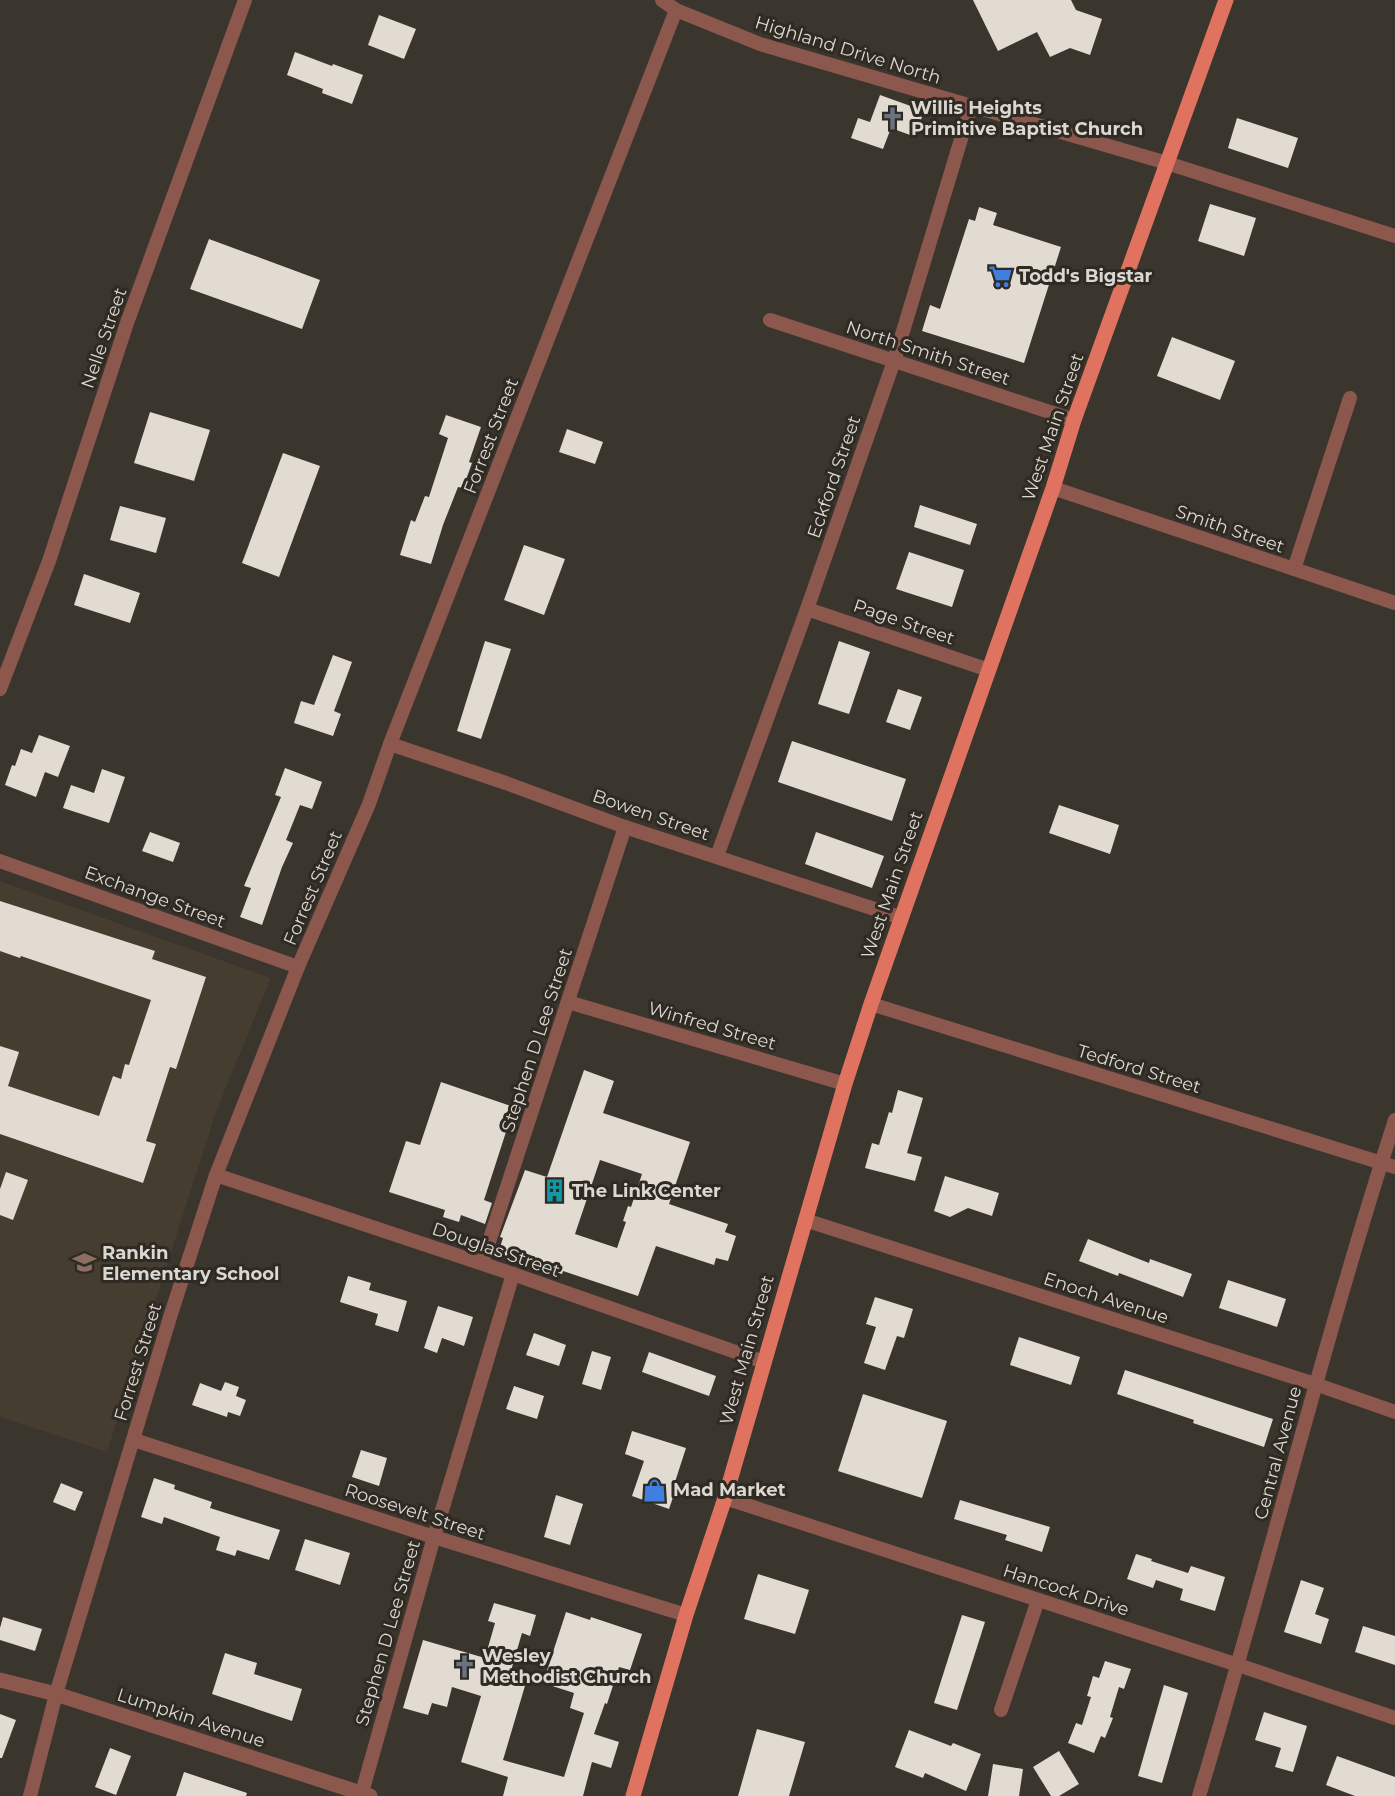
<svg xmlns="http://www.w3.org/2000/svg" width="1395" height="1796" font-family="Montserrat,sans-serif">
<rect width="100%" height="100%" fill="#3a352d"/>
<!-- built -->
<polygon fill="#453d30" points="0,881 271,978 217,1109 107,1452 0,1417"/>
<!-- building -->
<g fill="#e1dbd1" fill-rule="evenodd">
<polygon points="973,0 1071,0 1076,10 1102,19 1090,55 1070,48 1050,57 1037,32 998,51"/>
<polygon points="379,15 416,29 404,59 368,45"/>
<polygon points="295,52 332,66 333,64 363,75 352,104 322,93 323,89 287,75"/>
<polygon points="880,95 919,109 916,115 922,117 917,130 913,128 910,135 891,128 883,149 851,138 858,118 870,122"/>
<polygon points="1237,118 1298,138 1288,168 1228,148"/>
<polygon points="1210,204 1256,218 1244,256 1198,241"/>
<polygon points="979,207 997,213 993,225 1061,247 1024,363 922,331 930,305 940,309 969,219 975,221"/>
<polygon points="209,239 320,280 302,329 190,289"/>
<polygon points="1172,337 1235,361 1220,400 1157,376"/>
<polygon points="150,412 210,430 194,481 134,463"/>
<polygon points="446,415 481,427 469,462 472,463 463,488 458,487 443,525 431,564 400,555 411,520 415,522 425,496 429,497 448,438 439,434"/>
<polygon points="567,429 603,442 595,464 559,452"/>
<polygon points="283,453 320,466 279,577 242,563"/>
<polygon points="920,505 977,524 970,545 914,527"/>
<polygon points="120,506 166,518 156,553 110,540"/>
<polygon points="524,545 565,559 544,615 504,600"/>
<polygon points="909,552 964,570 952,607 896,589"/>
<polygon points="84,574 140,593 130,623 74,605"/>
<polygon points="485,641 511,649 481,739 457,731"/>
<polygon points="839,641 870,652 849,714 818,704"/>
<polygon points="333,655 352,662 334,711 341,714 333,736 294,723 301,701 314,705"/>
<polygon points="898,689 922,697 910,730 886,722"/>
<polygon points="39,735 70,746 58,777 45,772 36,797 5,785 12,765 15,766 21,749 32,753"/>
<polygon points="792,741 906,779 892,821 778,782"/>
<polygon points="285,768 322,782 312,809 300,805 286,840 293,843 282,867 262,925 240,917 251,888 244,886 281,797 275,795"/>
<polygon points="102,769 125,777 109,823 63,808 71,785 94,793"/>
<polygon points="1059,805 1119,825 1110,854 1049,833"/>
<polygon points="150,832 180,843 173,862 142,851"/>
<polygon points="816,832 884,856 872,888 805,864"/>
<polygon points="0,901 155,951 152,959 206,977 176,1069 170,1067 146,1141 156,1144 143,1183 0,1134 0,1046 19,1052 8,1086 99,1116 113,1076 121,1079 125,1064 129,1065 151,1000 21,956 20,958 0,951"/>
<path d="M584 1070 614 1081 603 1113 690 1142 669 1204 728 1224 725 1232 736 1236 728 1261 716 1258 714 1265 656 1246 638 1296 563 1271 562 1274 498 1253 503 1238 500 1237 525 1170 547 1177ZM600 1160 642 1174 631 1207 628 1206 623 1221 626 1222 617 1248 575 1234Z"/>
<polygon points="441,1082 514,1107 484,1200 492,1203 485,1224 461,1215 459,1222 443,1217 445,1210 389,1192 406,1141 420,1145"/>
<polygon points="898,1090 923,1098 907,1153 922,1157 915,1181 865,1168 872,1143 879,1145 889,1112 892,1113"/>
<polygon points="6,1172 28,1180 13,1220 0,1215 0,1189"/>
<polygon points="945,1176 999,1193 992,1216 968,1208 950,1217 934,1211"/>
<polygon points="1088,1239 1149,1263 1150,1259 1192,1274 1183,1297 1119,1273 1118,1276 1079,1261"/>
<polygon points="348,1276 371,1283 369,1290 407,1301 398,1332 375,1325 378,1314 340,1302"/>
<polygon points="1228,1280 1286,1299 1277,1327 1219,1308"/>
<polygon points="875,1297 913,1309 904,1338 897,1336 885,1370 864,1363 876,1327 866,1324"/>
<polygon points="438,1306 473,1317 464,1346 442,1338 437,1353 424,1348"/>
<polygon points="534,1333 566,1345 559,1366 526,1355"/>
<polygon points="1019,1337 1080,1357 1071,1385 1010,1365"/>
<polygon points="592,1351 611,1357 601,1390 582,1384"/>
<polygon points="649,1352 716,1376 709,1396 642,1372"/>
<polygon points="1125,1370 1273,1419 1264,1447 1193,1423 1194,1420 1117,1394"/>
<polygon points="225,1382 239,1387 236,1396 246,1400 240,1416 228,1412 227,1417 192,1405 200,1383 221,1391"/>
<polygon points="514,1386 544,1396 537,1419 506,1409"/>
<polygon points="863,1394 947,1421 922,1498 838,1471"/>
<polygon points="632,1431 686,1448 675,1482 678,1483 669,1509 632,1496 644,1461 625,1454"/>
<polygon points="361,1450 387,1458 379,1486 352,1477"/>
<polygon points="154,1478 175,1485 174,1489 212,1502 210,1508 280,1530 269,1560 237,1550 235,1556 216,1550 220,1537 164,1517 162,1524 141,1517"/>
<polygon points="61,1483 83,1492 75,1511 53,1502"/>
<polygon points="556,1495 583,1504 570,1545 544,1537"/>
<polygon points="960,1500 1050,1527 1042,1552 1005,1540 1007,1535 954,1519"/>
<polygon points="305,1539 350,1553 340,1585 295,1570"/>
<polygon points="1136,1554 1152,1559 1151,1561 1188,1573 1191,1566 1225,1577 1215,1611 1180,1600 1183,1589 1156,1580 1153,1588 1127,1579"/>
<polygon points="758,1574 809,1590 795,1634 744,1619"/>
<polygon points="1301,1580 1324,1588 1315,1614 1329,1619 1321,1644 1284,1632"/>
<polygon points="494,1603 536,1615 530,1636 522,1633 510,1674 527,1679 503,1760 564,1777 584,1713 570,1708 574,1693 543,1683 566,1612 590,1620 591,1617 642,1634 630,1670 619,1667 607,1704 605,1703 594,1734 619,1742 611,1768 592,1762 583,1796 503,1796 508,1777 461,1762 481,1696 452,1687 447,1707 432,1703 428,1715 403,1708 423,1640 485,1658 495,1623 488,1621"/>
<polygon points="962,1615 985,1622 957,1710 934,1703"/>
<polygon points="3,1617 42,1629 35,1651 0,1640 0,1628"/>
<polygon points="1363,1626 1395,1636 1395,1665 1355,1652"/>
<polygon points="225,1653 257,1663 254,1674 302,1689 292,1721 212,1694"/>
<polygon points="1105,1661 1131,1669 1124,1689 1119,1687 1110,1717 1113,1718 1105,1738 1101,1736 1094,1753 1068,1743 1076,1723 1082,1725 1091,1697 1087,1696 1093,1676 1099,1678"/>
<polygon points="1164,1685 1188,1693 1162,1783 1138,1776"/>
<polygon points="1264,1712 1307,1726 1293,1772 1275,1767 1281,1748 1255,1740"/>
<polygon points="0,1714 16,1720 2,1758 0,1758"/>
<polygon points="757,1729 805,1742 789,1796 738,1796"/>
<polygon points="909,1730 951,1746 953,1743 981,1754 966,1791 925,1773 923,1778 895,1767"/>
<polygon points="110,1748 131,1756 116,1795 95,1787"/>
<polygon points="1059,1751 1079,1784 1059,1796 1051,1796 1033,1767"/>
<polygon points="1337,1756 1395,1777 1395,1796 1355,1796 1326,1785"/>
<polygon points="993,1764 1023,1769 1019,1796 988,1796"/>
<polygon points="184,1772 247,1793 246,1796 176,1796"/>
</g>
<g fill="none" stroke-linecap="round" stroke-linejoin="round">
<!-- minor -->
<g stroke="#8c574d" stroke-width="14">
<polyline points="662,0 676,10 760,44 1167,163 1395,236"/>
<polyline points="770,320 1074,420"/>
<polyline points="1053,488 1395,603"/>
<polyline points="1294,569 1350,398"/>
<polyline points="807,609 989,670"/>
<polyline points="0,689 49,561 127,323 245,0"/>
<polyline points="390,744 506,783 625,827 902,918"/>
<polyline points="717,856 807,609 894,361 971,106"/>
<polyline points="0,861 298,967"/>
<polyline points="568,1002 845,1084"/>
<polyline points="871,1004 1395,1167"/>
<polyline points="216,1175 513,1274 764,1362"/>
<polyline points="805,1220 1315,1384 1395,1412"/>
<polyline points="482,1263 625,827"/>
<polyline points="134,1440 434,1537 686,1615"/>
<polyline points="725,1498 1238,1665 1395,1718"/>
<polyline points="1001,1710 1038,1600"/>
<polyline points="30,1796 56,1694 171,1314 216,1175 298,967 369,804 390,744 676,10"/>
<polyline points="361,1796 434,1537 513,1274"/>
<path d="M1199 1796C1267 1571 1323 1343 1395 1120"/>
</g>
<!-- tertiary -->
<polyline stroke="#8c574d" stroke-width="15" points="0,1680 56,1694 370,1796"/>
<!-- primary -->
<polyline stroke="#df7360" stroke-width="15" points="633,1796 686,1615 725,1498 845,1084 871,1004 1053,488 1074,420 1226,0"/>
</g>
<!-- icons -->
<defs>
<symbol id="church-bare" viewBox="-9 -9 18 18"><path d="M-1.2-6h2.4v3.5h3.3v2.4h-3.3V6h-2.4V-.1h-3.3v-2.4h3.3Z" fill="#6b7280" stroke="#2f2b23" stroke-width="2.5" paint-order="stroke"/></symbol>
<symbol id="supermarket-bare" viewBox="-9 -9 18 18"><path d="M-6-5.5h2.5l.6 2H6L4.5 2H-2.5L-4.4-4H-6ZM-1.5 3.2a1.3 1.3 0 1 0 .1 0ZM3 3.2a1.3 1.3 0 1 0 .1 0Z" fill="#3f7fe0" stroke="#2f2b23" stroke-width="2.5" paint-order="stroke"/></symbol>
<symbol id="building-bare" viewBox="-9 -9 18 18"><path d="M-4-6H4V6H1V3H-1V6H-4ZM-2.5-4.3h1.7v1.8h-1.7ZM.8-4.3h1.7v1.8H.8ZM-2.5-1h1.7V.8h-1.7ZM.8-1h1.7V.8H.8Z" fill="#0f9aa8" stroke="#2f2b23" stroke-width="2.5" paint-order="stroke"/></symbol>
<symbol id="school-bare" viewBox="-9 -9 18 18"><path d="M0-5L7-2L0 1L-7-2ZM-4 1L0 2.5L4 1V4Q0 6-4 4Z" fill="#8d6e63" stroke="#2f2b23" stroke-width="2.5" paint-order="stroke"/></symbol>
<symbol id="shop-bare" viewBox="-9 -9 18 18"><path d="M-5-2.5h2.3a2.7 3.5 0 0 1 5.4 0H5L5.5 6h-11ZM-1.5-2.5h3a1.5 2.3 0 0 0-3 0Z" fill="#3f7fe0" stroke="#2f2b23" stroke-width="2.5" paint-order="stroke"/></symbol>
</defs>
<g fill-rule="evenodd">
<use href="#church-bare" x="876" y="102" width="33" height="33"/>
<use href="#supermarket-bare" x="984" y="260" width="33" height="33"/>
<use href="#building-bare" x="538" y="1174" width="33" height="33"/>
<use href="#school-bare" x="68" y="1246" width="33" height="33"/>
<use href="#shop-bare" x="638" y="1474" width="33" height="33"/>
<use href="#church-bare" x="448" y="1650" width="33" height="33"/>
</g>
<g text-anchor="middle" stroke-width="6" stroke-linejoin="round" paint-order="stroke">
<!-- street labels -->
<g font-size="18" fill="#dbd8d3" stroke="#2f2b23">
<text transform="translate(848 50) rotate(17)" y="6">Highland Drive North</text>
<text transform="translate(104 338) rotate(-71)" y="6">Nelle Street</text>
<text transform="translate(928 353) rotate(18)" y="6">North Smith Street</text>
<text transform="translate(1053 427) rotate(-71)" y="6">West Main Street</text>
<text transform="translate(491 436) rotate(-69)" y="6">Forrest Street</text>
<text transform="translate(834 477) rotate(-71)" y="6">Eckford Street</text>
<text transform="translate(1230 529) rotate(19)" y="6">Smith Street</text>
<text transform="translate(904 622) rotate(19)" y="6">Page Street</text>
<text transform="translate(651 815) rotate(19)" y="6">Bowen Street</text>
<text transform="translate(892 885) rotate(-71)" y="6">West Main Street</text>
<text transform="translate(313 888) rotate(-67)" y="6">Forrest Street</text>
<text transform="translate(155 897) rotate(20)" y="6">Exchange Street</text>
<text transform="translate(712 1026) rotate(16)" y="6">Winfred Street</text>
<text transform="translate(537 1040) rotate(-72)" y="6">Stephen D Lee Street</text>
<text transform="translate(1139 1069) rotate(17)" y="6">Tedford Street</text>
<text transform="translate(496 1250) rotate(19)" y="6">Douglas Street</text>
<text transform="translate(1106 1298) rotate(18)" y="6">Enoch Avenue</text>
<text transform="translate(747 1350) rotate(-74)" y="6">West Main Street</text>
<text transform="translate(138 1362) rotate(-73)" y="6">Forrest Street</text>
<text transform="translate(1278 1453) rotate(-75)" y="6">Central Avenue</text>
<text transform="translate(415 1512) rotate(18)" y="6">Roosevelt Street</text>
<text transform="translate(1066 1590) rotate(18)" y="6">Hancock Drive</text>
<text transform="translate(388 1633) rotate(-74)" y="6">Stephen D Lee Street</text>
<text transform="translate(191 1718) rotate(18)" y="6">Lumpkin Avenue</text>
</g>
<!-- poi labels -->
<g font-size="18" font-weight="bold" fill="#dbd8d3" stroke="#2f2b23" text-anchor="start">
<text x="911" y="114">Willis Heights<tspan x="911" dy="21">Primitive Baptist Church</tspan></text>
<text x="1019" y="282">Todd's Bigstar</text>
<text x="572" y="1197">The Link Center</text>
<text x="102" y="1259">Rankin<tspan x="102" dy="21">Elementary School</tspan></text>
<text x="673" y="1496">Mad Market</text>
<text x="482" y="1662">Wesley<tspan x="482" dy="21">Methodist Church</tspan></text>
</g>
</g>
</svg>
